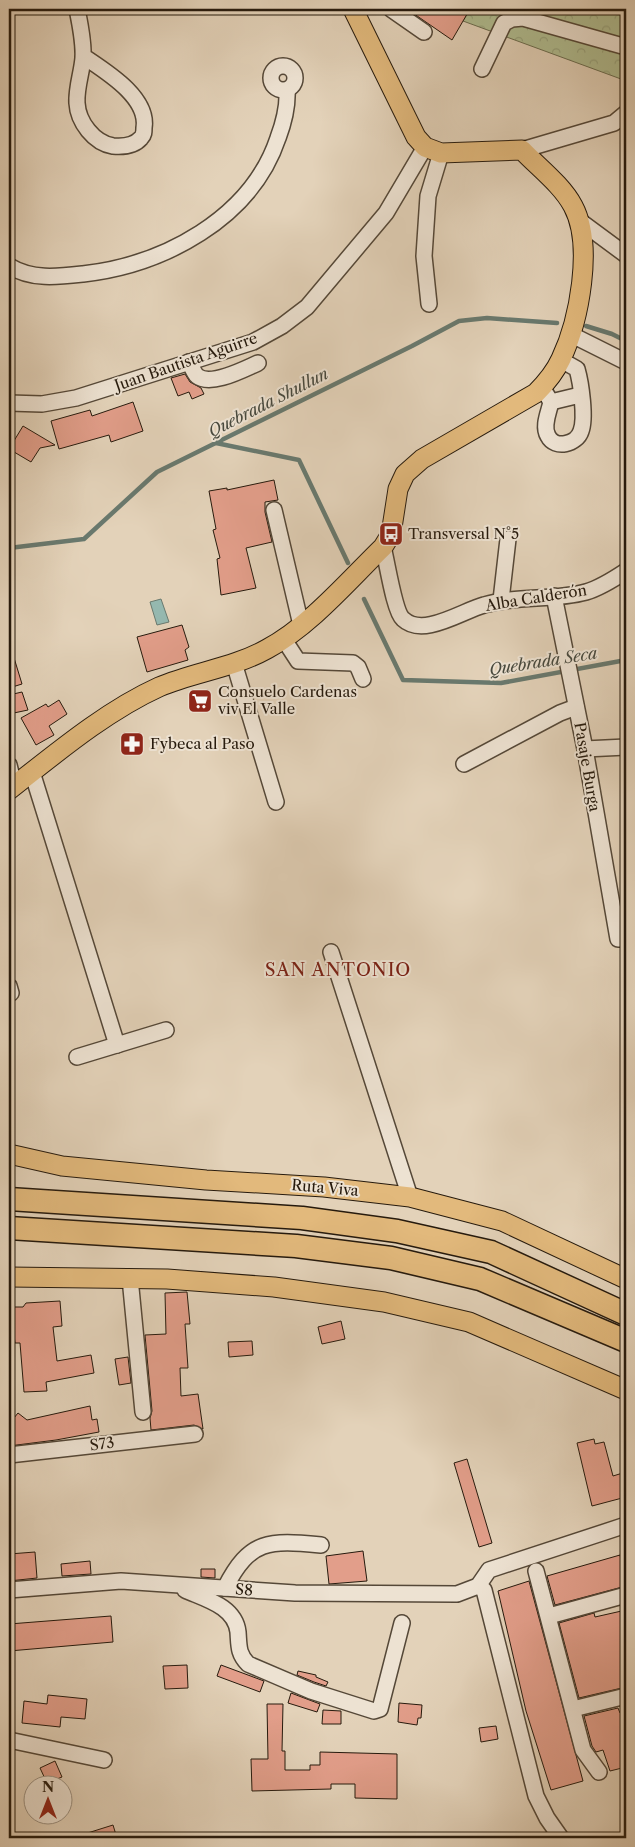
<svg xmlns="http://www.w3.org/2000/svg" width="635" height="1847" font-family="'Libre Caslon Text',serif">
<defs>
<pattern id="park-crowns" width="20" height="18" patternUnits="userSpaceOnUse" patternTransform="scale(1.25)"><rect width="20" height="18" fill="#b0bd91"/><path d="M2 6a3 3 0 1 1 6 0M12 15a3 3 0 1 1 6 0" fill="none" stroke="#97a27c"/></pattern>
</defs>
<rect width="100%" height="100%" fill="#e3d2b9"/>
<filter id="stains"><feTurbulence type="fractalNoise" baseFrequency=".004" numOctaves="4"/><feColorMatrix values="0 0 0 0 .2 0 0 0 0 .09 0 0 0 0 .02 0 0 0 .5 -.17"/></filter>
<radialGradient id="worn" r=".72"><stop offset=".6" stop-color="#630" stop-opacity="0"/><stop offset="1" stop-color="#630" stop-opacity=".3"/></radialGradient>
<!-- park -->
<polygon fill="url(#park-crowns)" stroke="#6b6c4f" points="470,9 626,9 626,69 621,79 463,21"/>
<!-- water -->
<polygon fill="#95b8af" stroke="#69796e" points="161,599 169,622 157,625 150,602"/>
<g fill="none" stroke-linecap="round" stroke-linejoin="round">
<!-- stream -->
<g stroke="#69796e" stroke-width="4.5">
<polyline points="586,326 612,334 626,341"/>
<polyline points="216,443 299,460 348,563"/>
<polyline points="9,548 84,539 157,472 412,346 459,321 487,318 557,323"/>
<polyline points="364,599 403,680 501,683 626,660"/>
</g>
</g>
<!-- building -->
<g fill="#e29e8a" stroke="#261a0d">
<polygon points="407,9 470,9 452,40"/>
<polygon points="185,374 190,382 201,388 204,394 192,399 189,392 178,396 171,378"/>
<polygon points="133,402 143,431 111,442 109,435 59,449 51,421 90,410 92,416"/>
<polygon points="23,426 55,445 40,448 31,462 9,449"/>
<polygon points="274,480 278,500 265,502 265,512 272,542 246,548 256,588 221,595 217,559 220,558 213,530 216,529 209,491 227,488 227,490"/>
<polygon points="182,625 189,647 185,650 188,660 147,672 137,637"/>
<polygon points="9,648 11,648 22,684 9,688"/>
<polygon points="22,692 28,710 9,714 9,695"/>
<polygon points="59,700 67,714 49,726 54,735 36,745 21,718 46,704 48,707"/>
<polygon points="187,1292 190,1324 185,1324 188,1368 180,1368 181,1396 198,1394 203,1429 194,1425 151,1430 150,1418 152,1411 145,1335 166,1334 165,1293"/>
<polygon points="60,1301 62,1326 53,1327 57,1361 91,1355 94,1373 46,1382 47,1391 24,1392 20,1343 15,1343 12,1320 9,1313 14,1307 23,1307 26,1303"/>
<polygon points="341,1321 345,1339 322,1344 318,1327"/>
<polygon points="252,1341 253,1355 229,1357 228,1342"/>
<polygon points="128,1357 131,1383 119,1385 115,1359"/>
<polygon points="90,1406 92,1420 97,1419 99,1432 56,1440 9,1446 9,1424 18,1413 27,1420"/>
<polygon points="594,1439 595,1444 604,1442 613,1476 626,1472 626,1497 592,1506 577,1443"/>
<polygon points="467,1459 492,1543 479,1547 454,1463"/>
<polygon points="363,1551 367,1581 329,1584 326,1556"/>
<polygon points="35,1552 37,1578 9,1581 9,1554"/>
<polygon points="620,1555 626,1586 555,1605 547,1576"/>
<polygon points="90,1561 91,1574 62,1576 61,1564"/>
<polygon points="201,1569 215,1569 215,1578 201,1577"/>
<polygon points="529,1581 583,1781 551,1790 526,1711 498,1591"/>
<polygon points="626,1610 626,1687 579,1698 559,1623 594,1613 595,1617"/>
<polygon points="111,1616 113,1642 9,1651 9,1624"/>
<polygon points="187,1665 188,1688 165,1689 163,1666"/>
<polygon points="221,1665 264,1681 260,1692 217,1676"/>
<polygon points="298,1671 316,1675 316,1677 328,1682 326,1686 314,1682 297,1675"/>
<polygon points="291,1693 320,1704 317,1712 288,1703"/>
<polygon points="48,1695 87,1699 85,1719 61,1717 60,1727 22,1723 24,1701 47,1704"/>
<polygon points="399,1703 422,1705 421,1718 418,1718 417,1725 398,1722"/>
<polygon points="267,1704 283,1704 282,1751 285,1751 285,1770 310,1770 310,1765 320,1765 320,1752 397,1754 397,1799 355,1798 355,1784 331,1784 331,1789 252,1791 251,1759 268,1759"/>
<polygon points="618,1708 620,1713 626,1711 626,1767 610,1771 603,1750 596,1752 592,1746 584,1716"/>
<polygon points="323,1710 341,1711 341,1724 322,1724"/>
<polygon points="496,1726 498,1739 481,1742 479,1728"/>
<polygon points="55,1761 62,1777 47,1783 40,1768"/>
<polygon points="113,1825 117,1838 78,1838 78,1836"/>
</g>
<g fill="none" stroke-linecap="round" stroke-linejoin="round">
<defs>
<g id="minor">
<path d="M77 9C80 24 84 42 83 58 82 72 76 88 77 103 78 122 94 143 113 146 124 147 134 146 141 138 144 135 144 132 144 128 149 97 105 71 83 56"/>
<polyline points="391,9 424,32"/>
<circle cx="283" cy="78" r="12"/>
<polyline points="482,69 504,23 512,19 523,18 626,47"/>
<polyline points="522,150 614,123 626,113"/>
<polyline points="580,221 626,255"/>
<path d="M9 266C32 280 57 277 83 274 163 265 251 219 278 138 284 122 288 107 287 90"/>
<polyline points="429,304 424,256 428,196 441,153"/>
<polyline points="570,334 626,362"/>
<path d="M189 362C192 367 194 373 197 376 211 387 244 369 258 363"/>
<path d="M542 387 551 402C549 412 542 426 548 436 555 450 577 444 581 431 586 418 581 383 577 369L561 360"/>
<polyline points="551,402 580,395"/>
<polyline points="9,403 42,404 76,398 253,342 282,326 307,307 386,213 425,147"/>
<polyline points="274,510 301,625"/>
<path d="M383 547C387 561 394 611 403 619 423 638 462 611 484 605 517 595 553 601 586 592 600 588 614 579 626 571"/>
<polyline points="554,596 585,749 618,939 626,939"/>
<polyline points="501,600 508,539"/>
<polyline points="283,638 298,661 353,663 358,667 363,679"/>
<polyline points="234,663 276,802"/>
<polyline points="585,749 626,747"/>
<polyline points="464,764 560,713 576,707"/>
<polyline points="9,765 14,785"/>
<polyline points="32,772 117,1045"/>
<polyline points="331,952 410,1197"/>
<polyline points="9,986 11,993"/>
<polyline points="77,1057 166,1030"/>
<polyline points="130,1278 143,1412"/>
<polyline points="9,1455 195,1434"/>
<polyline points="536,1571 583,1750 599,1772"/>
<polyline points="478,1586 484,1590 536,1796 547,1818 561,1838"/>
<path d="M225 1588C250 1539 269 1540 321 1545"/>
<polyline points="9,1590 121,1581 295,1593 457,1594 478,1586 489,1570 626,1525"/>
<path d="M185 1590C205 1599 235 1606 238 1632 239 1646 238 1654 248 1664L311 1691 374 1711 380 1709 402 1623"/>
<polyline points="549,1616 626,1595"/>
<polyline points="573,1709 626,1696"/>
<polyline points="9,1740 104,1760"/>
</g>
<g id="major">
<path d="M9 790C55 754 106 711 159 687 194 672 233 668 267 649 310 626 348 581 383 547L391 534 398 489 405 474 422 459 536 393C546 383 555 372 561 359 579 321 594 245 573 206 562 185 538 167 522 150L441 153 425 147 416 137 353 9"/>
<polyline points="9,1154 62,1166 206,1180 324,1187 410,1197 502,1221 626,1279"/>
<polyline points="9,1277 167,1279 274,1287 384,1302 469,1322 626,1390"/>
</g>
<g id="highway">
<polyline points="9,1199 302,1218 397,1231 491,1252 626,1314"/>
<polyline points="9,1228 296,1246 391,1258 480,1279 626,1341"/>
</g>
</defs>
<!-- minor casing -->
<use href="#minor" stroke="#554838" stroke-width="18"/>
<!-- major casing -->
<use href="#major" stroke="#261a0d" stroke-width="21"/>
<!-- highway casing -->
<use href="#highway" stroke="#261a0d" stroke-width="25"/>
<!-- minor -->
<use href="#minor" stroke="#ede2d2" stroke-width="15"/>
<!-- major -->
<use href="#major" stroke="#e2b97c" stroke-width="19"/>
<!-- highway -->
<use href="#highway" stroke="#e2b97c" stroke-width="22"/>
</g>
<!-- icons -->
<defs>
<symbol id="bus-square" viewBox="-11 -11 22 22"><rect x="-9" y="-9" width="18" height="18" rx="4" fill="#8f2418" stroke="#ede2d2"/><path d="M-5-6H5V4H4V6H2V4H-2V6H-4V4H-5ZM-3.5-4V0h7V-4ZM-3.5 1.2v1.5H-2V1.2ZM2 1.2v1.5H3.5V1.2Z" fill="#fff"/></symbol>
<symbol id="supermarket-square" viewBox="-11 -11 22 22"><rect x="-9" y="-9" width="18" height="18" rx="4" fill="#8f2418" stroke="#ede2d2"/><path d="M-6-5.5h2.5l.6 2H6L4.5 2H-2.5L-4.4-4H-6ZM-1.5 3.2a1.3 1.3 0 1 0 .1 0ZM3 3.2a1.3 1.3 0 1 0 .1 0Z" fill="#fff"/></symbol>
<symbol id="pharmacy-square" viewBox="-11 -11 22 22"><rect x="-9" y="-9" width="18" height="18" rx="4" fill="#8f2418" stroke="#ede2d2"/><path d="M-2-6h4v4h4v4h-4v4h-4v-4h-4v-4h4Z" fill="#fff"/></symbol>
</defs>
<g fill-rule="evenodd">
<use href="#bus-square" x="377" y="520" width="28" height="28"/>
<use href="#supermarket-square" x="186" y="687" width="28" height="28"/>
<use href="#pharmacy-square" x="118" y="730" width="28" height="28"/>
</g>
<g text-anchor="middle" stroke-width="4" stroke-linejoin="round" paint-order="stroke">
<!-- street labels -->
<g font-size="15" fill="#261a0d" stroke="#ede2d2">
<text transform="translate(186 362) rotate(-19)" y="5">Juan Bautista Aguirre</text>
<text transform="translate(536 598) rotate(-9)" y="5">Alba Calderón</text>
<text transform="translate(587 767) rotate(80)" y="5">Pasaje Burga</text>
<text transform="translate(325 1188) rotate(5)" y="5">Ruta Viva</text>
<text transform="translate(102 1444) rotate(-8)" y="5">S73</text>
<text transform="translate(244 1590) rotate(4)" y="5">S8</text>
</g>
<!-- poi labels -->
<g font-size="15" fill="#261a0d" stroke="#ede2d2" text-anchor="start">
<text x="408" y="539">Transversal N°5</text>
<text x="218" y="697">Consuelo Cardenas<tspan x="218" dy="17">viv El Valle</tspan></text>
<text x="150" y="749">Fybeca al Paso</text>
</g>
<!-- water labels -->
<g font-size="16" font-style="italic" fill="#47493e" stroke="#ede2d2">
<text transform="translate(268 402) rotate(-27)" y="6">Quebrada Shullun</text>
<text transform="translate(543 661) rotate(-9)" y="6">Quebrada Seca</text>
</g>
<!-- quarter labels -->
<g font-size="18" letter-spacing="1" fill="#7a1f14" stroke="#ede2d2">
<text x="338" y="976">SAN ANTONIO</text>
</g>
</g>
<!-- margin -->
<rect width="635" height="1847" fill="none" stroke="#e3d2b9" stroke-width="30"/>
<rect x="10" y="10" width="615" height="1827" fill="none" stroke="#261a0d" stroke-width="2.5"/>
<rect x="15" y="15" width="605" height="1817" fill="none" stroke="#261a0d"/>
<!-- north arrow -->
<g transform="translate(48 1800)"><circle r="24" fill="#ede2d2" stroke="#9d9283"/>
<path d="M0-4L9 19L0 12L-9 19Z" fill="#8f2418"/>
<text y="-8" font-size="14" font-weight="bold" text-anchor="middle" fill="#261a0d">N</text>
</g>
<rect width="100%" height="100%" filter="url(#stains)"/>
<rect width="100%" height="100%" fill="url(#worn)"/>
</svg>
